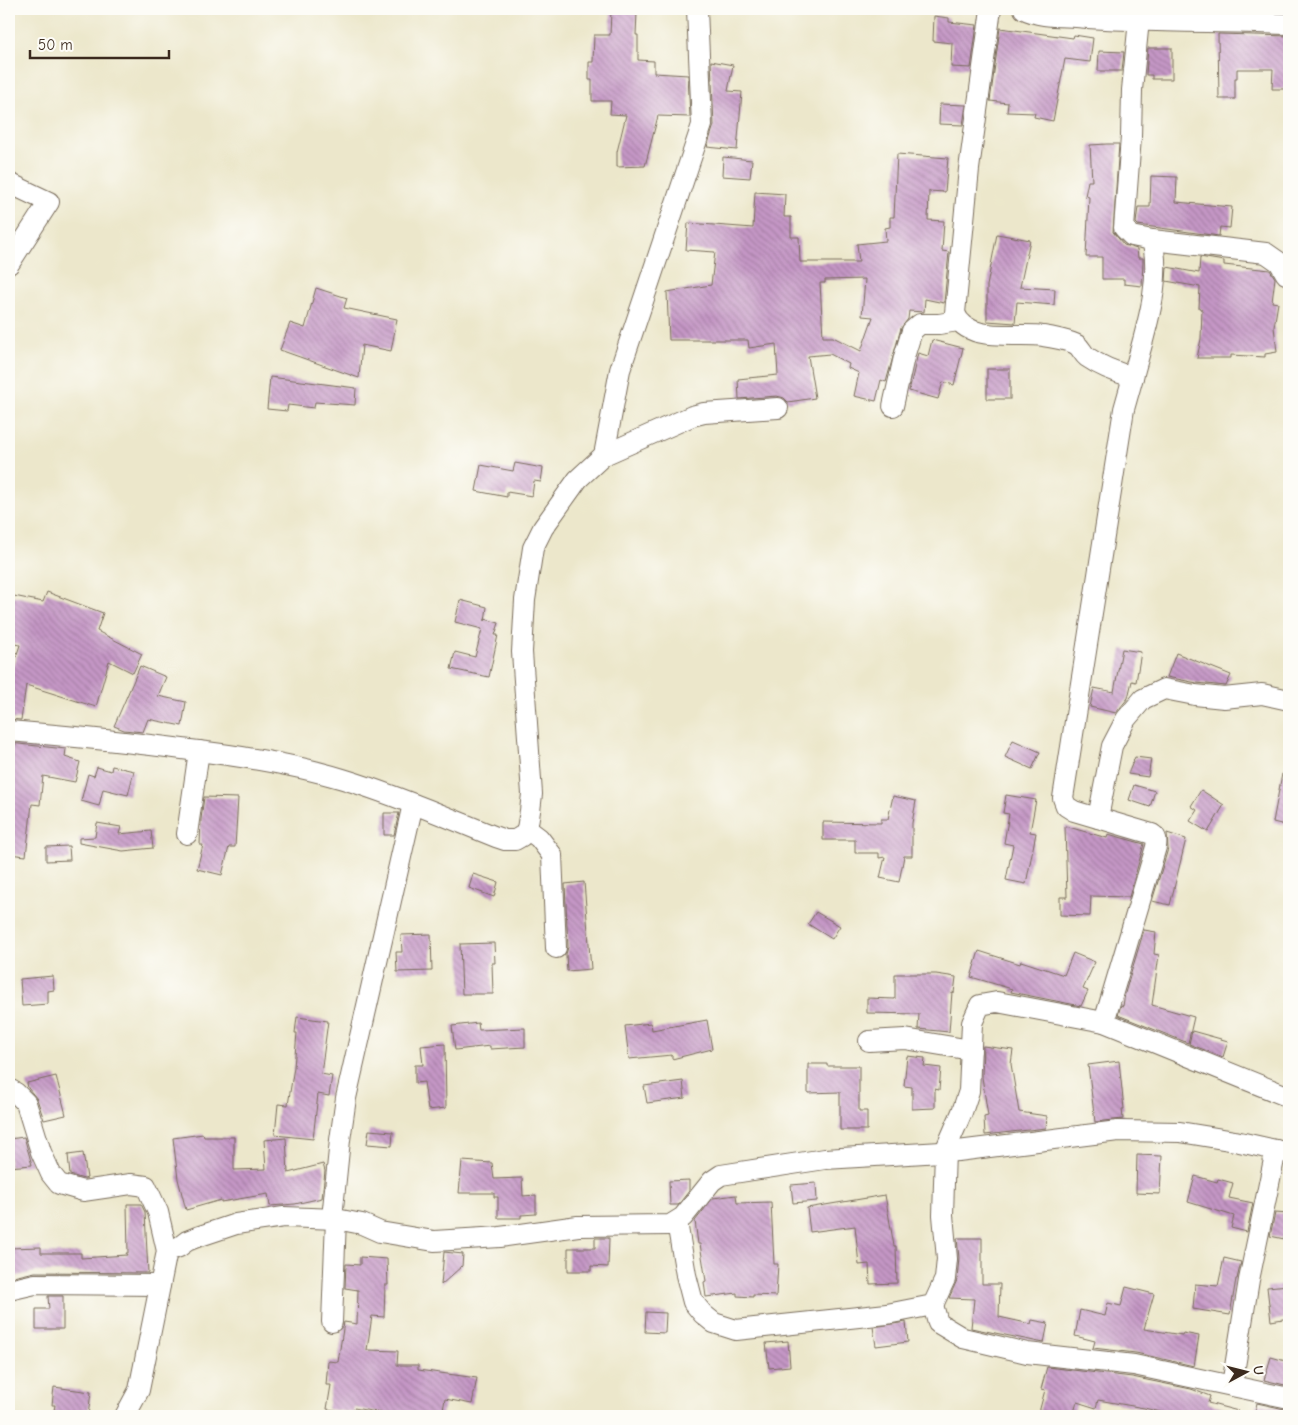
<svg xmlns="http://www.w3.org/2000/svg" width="1298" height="1425" font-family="'Comic Neue',sans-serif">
<defs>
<pattern id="building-back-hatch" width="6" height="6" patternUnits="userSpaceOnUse" patternTransform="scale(1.25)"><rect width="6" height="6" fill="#c597c6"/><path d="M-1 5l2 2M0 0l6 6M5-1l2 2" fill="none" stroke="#a17ba0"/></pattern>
</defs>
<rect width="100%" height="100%" fill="#fdfcf7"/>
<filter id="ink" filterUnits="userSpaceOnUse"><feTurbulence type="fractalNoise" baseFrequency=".02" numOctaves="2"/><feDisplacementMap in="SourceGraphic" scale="10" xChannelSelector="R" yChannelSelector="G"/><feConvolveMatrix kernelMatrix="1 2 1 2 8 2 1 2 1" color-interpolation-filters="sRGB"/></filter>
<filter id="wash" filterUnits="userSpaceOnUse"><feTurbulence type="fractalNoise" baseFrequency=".0096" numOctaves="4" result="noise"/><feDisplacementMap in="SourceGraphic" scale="20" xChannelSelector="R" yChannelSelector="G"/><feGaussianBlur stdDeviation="1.12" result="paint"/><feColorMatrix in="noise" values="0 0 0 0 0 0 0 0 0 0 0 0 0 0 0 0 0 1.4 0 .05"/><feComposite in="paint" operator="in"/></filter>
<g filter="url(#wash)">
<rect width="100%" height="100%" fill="#ece7cb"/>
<g id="blocks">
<!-- building -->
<g fill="url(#building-back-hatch)" fill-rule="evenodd">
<polygon points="1243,9 1282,9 1282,12 1243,11"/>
<polygon points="611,11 637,12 636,35 638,35 638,60 654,61 654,73 688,75 690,117 658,116 645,166 617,167 617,152 626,115 610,114 611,101 592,101 592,80 589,80 589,62 593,62 594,35 610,35"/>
<polygon points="934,16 949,18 949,22 977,25 971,68 951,67 952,43 933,41"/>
<polygon points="1000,28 1073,38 1074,35 1093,38 1090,62 1065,59 1053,121 1034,117 1035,113 1007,112 1008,103 990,101"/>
<polygon points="1218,34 1289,36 1289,89 1272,89 1273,69 1237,69 1237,78 1235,78 1235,99 1219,99"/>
<polygon points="1148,48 1172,48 1172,79 1152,79 1152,75 1146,75"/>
<polygon points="1099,51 1124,52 1122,71 1098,71"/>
<polygon points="711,61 733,65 728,91 742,92 737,150 707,147 714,125"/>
<polygon points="940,104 966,105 963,125 939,124"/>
<polygon points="1107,144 1119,144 1113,232 1124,245 1137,249 1138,258 1143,258 1142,286 1124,284 1124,279 1102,279 1102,257 1086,257 1089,197 1085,196 1088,181 1092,181 1090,145"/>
<path d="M897 154 948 158 945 192 929 191 928 220 944 221 942 251 949 252 944 303 925 299 924 312 909 311 908 319 901 328 886 382 881 380 876 401 854 396 859 373 848 368 849 364 830 354 808 356 815 398 788 402 784 398 777 396 739 399 738 379 778 375 776 344 749 348 748 340H669L667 292 711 285 715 252 686 250 688 223 753 228 755 192 785 194 784 217H791V237H799L800 262H859L857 244 886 241 885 228 890 227V217H894ZM865 279 862 316 873 317 861 351 833 337H823L820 283H825V280Z"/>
<polygon points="723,157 752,160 750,178 722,176"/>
<polygon points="1151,176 1177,177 1176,202 1232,207 1230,228 1220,227 1219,236 1138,225 1136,223 1138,207 1150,207"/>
<polygon points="997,234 1030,240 1020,287 1055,289 1054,305 1017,302 1015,323 987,321 987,286"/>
<polygon points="1200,257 1224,261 1224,265 1270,270 1275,278 1272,302 1278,303 1274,327 1277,352 1265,354 1265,357 1231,355 1231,358 1197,358 1201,339 1202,309 1199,308 1200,287 1166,281 1167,267 1199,273"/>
<polygon points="316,288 347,298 344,308 397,319 391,351 362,345 359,378 280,350 290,323 305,328"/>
<polygon points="932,340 963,348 954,385 943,382 938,399 909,391 918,353 928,356"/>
<rect x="987" y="369" width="23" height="30"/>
<polygon points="270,377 356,388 355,405 315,402 314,408 288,405 287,411 267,409"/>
<polygon points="515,463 543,468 541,482 534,481 532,496 507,492 507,497 476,491 481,465 513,471"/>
<polygon points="47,592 103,613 97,631 142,654 133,673 109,661 96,707 26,685 21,720 9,719 9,678 20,645 9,643 9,595 43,602"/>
<polygon points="460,600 487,607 485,621 485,619 499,623 495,635 498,635 489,677 451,669 455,652 475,657 482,629 455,622"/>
<polygon points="1122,649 1141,652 1136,682 1132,681 1128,698 1116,713 1090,707 1094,688 1114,692"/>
<polygon points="1176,653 1231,675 1226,686 1197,683 1167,677"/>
<polygon points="140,666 166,677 158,696 186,702 182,726 148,719 143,732 124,730 114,726"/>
<polygon points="1013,740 1040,752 1032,769 1005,757"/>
<polygon points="9,743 66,749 65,757 80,762 75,782 43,776 40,805 32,804 26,856 9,854"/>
<polygon points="1135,757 1151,759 1148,777 1128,774"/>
<polygon points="112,766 134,771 128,795 103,789 99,806 81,801 88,774 94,776 97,767 111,771"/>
<polygon points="1282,774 1289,774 1289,826 1273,822"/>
<polygon points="1134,785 1155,791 1150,807 1129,800"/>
<polygon points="1201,790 1224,805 1208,832 1190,821 1197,810 1191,806"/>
<polygon points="1006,795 1036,800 1030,832 1036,833 1026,884 1006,880 1013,845 1004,843 1009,814 1003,813"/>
<polygon points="893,796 916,801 912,823 912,856 904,856 899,882 880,878 885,857 879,858 879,853 855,853 855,840 823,840 823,822 881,823 881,819 888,819"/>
<polygon points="204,797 238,798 235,847 229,847 222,875 197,869 203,845 200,845 201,819"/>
<polygon points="384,813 399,813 394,835 384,835"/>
<polygon points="97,823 121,827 119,834 151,831 153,848 123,851 79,843 79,838 95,837"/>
<polygon points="1065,826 1107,838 1108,834 1144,844 1129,897 1091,896 1090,916 1060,915 1060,897 1067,897"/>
<polygon points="1167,833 1186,839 1170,905 1152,901 1168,849"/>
<polygon points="69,846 70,860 46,861 46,847"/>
<polygon points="473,874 498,882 494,897 469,888"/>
<polygon points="584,882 591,969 567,971 566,954 568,947 565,884"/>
<polygon points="816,912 840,926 832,939 808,924"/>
<polygon points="1144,930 1156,932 1154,954 1159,955 1152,1005 1194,1017 1188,1043 1118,1015 1121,1005 1123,1006 1125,993"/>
<polygon points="431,934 432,971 397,972 396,952 402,952 401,935"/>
<polygon points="494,943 495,963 492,963 493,994 462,994 460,944"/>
<polygon points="979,951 1020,964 1021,961 1064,975 1073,953 1095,962 1083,989 1088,991 1081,1006 1011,992 1012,989 971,977"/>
<polygon points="895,974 936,974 956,977 954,993 952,992 949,1032 918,1029 919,1014 867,1013 867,998 895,999"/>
<polygon points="53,976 54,990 48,991 48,1004 22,1006 20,979"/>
<polygon points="297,1017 328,1021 321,1074 332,1076 329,1096 318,1094 313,1139 275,1135 278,1104 288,1105 294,1067 297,1033 295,1033"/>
<polygon points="707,1020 712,1049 672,1059 672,1055 629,1059 625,1026 651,1023 652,1030"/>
<polygon points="478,1023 479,1030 525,1028 525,1047 490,1049 490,1046 455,1050 452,1026"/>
<polygon points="1192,1031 1228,1041 1223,1057 1189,1044"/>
<polygon points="445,1044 446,1108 428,1110 424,1082 415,1083 415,1065 423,1065 421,1046"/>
<polygon points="983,1046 1013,1050 1011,1064 1019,1112 1047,1116 1046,1128 985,1135 984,1117 988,1116 982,1077"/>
<polygon points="907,1056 925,1058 924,1066 941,1068 939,1090 935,1089 935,1108 912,1109 912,1087 904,1086"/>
<polygon points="1119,1061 1124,1109 1122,1109 1123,1119 1095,1122 1088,1065"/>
<polygon points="808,1064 827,1064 827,1066 859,1066 859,1111 867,1111 867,1130 840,1130 840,1092 808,1093"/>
<polygon points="56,1076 66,1115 44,1120 37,1099 28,1088 27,1083"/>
<polygon points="683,1081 685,1098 647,1103 644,1086"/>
<polygon points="369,1130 393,1132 392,1146 367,1144"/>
<polygon points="203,1134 204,1137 234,1137 234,1170 266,1169 264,1140 286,1138 288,1173 323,1164 325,1171 322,1198 295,1204 270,1206 268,1194 221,1202 221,1200 186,1210 178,1179 173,1138"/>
<polygon points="24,1137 32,1165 9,1167 9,1139"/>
<polygon points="83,1153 87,1178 84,1179 70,1175 68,1155"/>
<polygon points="1137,1155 1162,1156 1160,1194 1136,1193"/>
<polygon points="462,1161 492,1163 494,1179 522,1178 523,1196 536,1195 536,1214 521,1215 521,1218 498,1218 498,1197 494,1197 494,1193 459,1193"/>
<polygon points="1195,1176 1217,1182 1218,1179 1233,1183 1229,1198 1253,1203 1247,1232 1231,1228 1234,1216 1188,1202"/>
<polygon points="689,1180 689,1191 678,1205 670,1205 669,1181"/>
<polygon points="816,1183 817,1201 793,1203 791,1185"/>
<polygon points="736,1195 737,1203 771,1202 774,1264 778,1264 776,1296 753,1295 753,1297 737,1296 737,1293 706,1297 704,1282 706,1281 700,1244 698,1244 695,1221 713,1198"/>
<polygon points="885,1195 894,1246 896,1246 897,1283 870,1284 869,1264 859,1265 855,1226 810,1232 807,1208"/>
<polygon points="127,1204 141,1204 145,1212 148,1273 35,1272 9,1278 9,1248 41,1247 41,1253 81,1253 81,1258 127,1255 126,1253 128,1253"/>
<polygon points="1275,1213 1289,1214 1289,1240 1270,1236"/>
<polygon points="595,1238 609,1238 608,1267 591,1266 591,1271 568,1271 568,1248 595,1248"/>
<polygon points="957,1238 982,1238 982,1284 1000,1284 999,1317 1031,1324 1032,1320 1048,1323 1044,1343 971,1328 974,1299 949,1298 957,1280 959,1258"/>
<polygon points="444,1252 463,1254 462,1266 441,1285"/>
<polygon points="360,1257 387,1259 388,1285 385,1285 384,1317 372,1316 367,1350 398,1351 397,1365 418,1365 418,1370 477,1378 472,1404 445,1399 442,1416 399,1416 354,1408 353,1413 327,1409 331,1385 326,1385 328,1361 338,1362 344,1322 357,1324 358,1290 345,1288 346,1264 360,1265"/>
<polygon points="1224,1258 1241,1262 1237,1279 1236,1279 1230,1315 1193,1309 1195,1284 1218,1286"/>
<polygon points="1289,1285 1289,1318 1271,1321 1267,1287"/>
<polygon points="1126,1287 1154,1294 1144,1329 1182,1335 1183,1333 1199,1336 1194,1366 1136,1353 1093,1348 1095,1341 1075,1336 1080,1310 1105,1316 1108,1303 1121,1306"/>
<polygon points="48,1296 63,1296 63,1329 36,1329 36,1309 49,1309"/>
<polygon points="646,1312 666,1313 665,1333 645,1332"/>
<polygon points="906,1322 908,1342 876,1346 873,1327"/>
<polygon points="788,1341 790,1366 769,1368 766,1343"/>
<polygon points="1271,1357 1289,1362 1289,1386 1264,1380"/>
<polygon points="1047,1367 1132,1377 1191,1389 1210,1396 1208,1403 1238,1411 1237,1416 1178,1416 1144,1408 1098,1400 1096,1408 1077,1402 1073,1416 1038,1416 1045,1390 1041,1389"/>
<polygon points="54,1387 91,1392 88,1416 53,1416 55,1405 52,1405"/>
<polygon points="1257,1403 1289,1410 1289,1416 1254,1416"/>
</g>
</g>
</g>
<g filter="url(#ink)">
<use href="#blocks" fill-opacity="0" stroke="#796c5b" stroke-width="1"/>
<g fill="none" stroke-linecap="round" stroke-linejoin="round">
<defs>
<g id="minor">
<path d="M991 9 969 169 955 313C966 344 1018 332 1043 336 1051 337 1071 341 1077 345 1081 348 1083 354 1087 357 1100 366 1118 373 1133 377L1124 409 1063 798 1066 806 1074 811 1152 834C1157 837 1157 841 1156 847L1104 1022"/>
<path d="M1024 9C1039 17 1060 16 1076 17 1147 23 1218 21 1289 24"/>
<polyline points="9,183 49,202 9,264"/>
<polyline points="1152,240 1266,253 1279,262 1286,274 1289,275"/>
<path d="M1133 377C1144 335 1163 282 1152 240L1132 236 1124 228 1131 137 1132 90 1139 20"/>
<polyline points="893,406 904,357 912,331 920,324 939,324 958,321"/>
<polyline points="604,455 692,416 704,413 778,408"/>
<path d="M9 731C70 736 130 742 190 750 241 756 294 764 343 779 396 795 446 817 496 837L505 840H515L522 836 527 829 530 811 532 794 522 652 525 600 533 548 543 528 578 479 604 455 620 370 702 125 697 9"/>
<polyline points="1098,818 1112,746 1126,719 1143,699 1164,689 1195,695 1224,698 1262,694 1289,700"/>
<polyline points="527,829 539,838 552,855 556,948"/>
<polyline points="187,834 199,751"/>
<polyline points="869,1041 905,1039 971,1050"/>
<polyline points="9,1089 16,1093 26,1103 41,1152 51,1174 59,1184 83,1191 131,1184 146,1186 158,1212 167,1251"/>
<polyline points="332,1218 340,1140 346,1098 413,804"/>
<polyline points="677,1222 686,1275 693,1302 703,1314 714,1323 736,1330 887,1314 933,1305 945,1279 947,1259 943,1215 945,1151 962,1112 969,1091 972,1023 980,1005 997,1002 1104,1022 1289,1097"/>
<polyline points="9,1290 35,1284 160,1285"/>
<polyline points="933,1305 938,1323 963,1338 1027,1353 1134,1365 1289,1398"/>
<polyline points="332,1322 336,1219"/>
<polyline points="1232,1385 1249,1280 1276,1150"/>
<polyline points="125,1416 139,1390 167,1251 179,1247 187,1241 197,1237 236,1224 284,1217 336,1219 362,1224 380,1232 434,1241 500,1237 578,1226 670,1225 683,1217 712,1181 721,1175 825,1159 958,1151 1118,1131 1180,1132 1235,1141 1289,1153"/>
</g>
</defs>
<!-- minor casing -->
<use href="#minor" stroke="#796c5b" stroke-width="22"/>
<!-- minor -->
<use href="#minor" stroke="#fff" stroke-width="20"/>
</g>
</g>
<!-- margin -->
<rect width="1298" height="1425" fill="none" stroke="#fdfcf7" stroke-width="30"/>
<!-- north arrow -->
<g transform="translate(1246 1372) rotate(83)" stroke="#fdfcf7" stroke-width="4" paint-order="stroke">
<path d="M0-4L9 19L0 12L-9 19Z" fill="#3b2a1e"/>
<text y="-8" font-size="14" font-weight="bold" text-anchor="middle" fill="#3b2a1e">U</text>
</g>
<!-- scale -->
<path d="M30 50v8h139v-8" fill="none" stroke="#3b2a1e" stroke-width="2.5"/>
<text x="38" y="50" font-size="15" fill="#3b2a1e" stroke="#fdfcf7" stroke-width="4" paint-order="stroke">50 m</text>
</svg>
